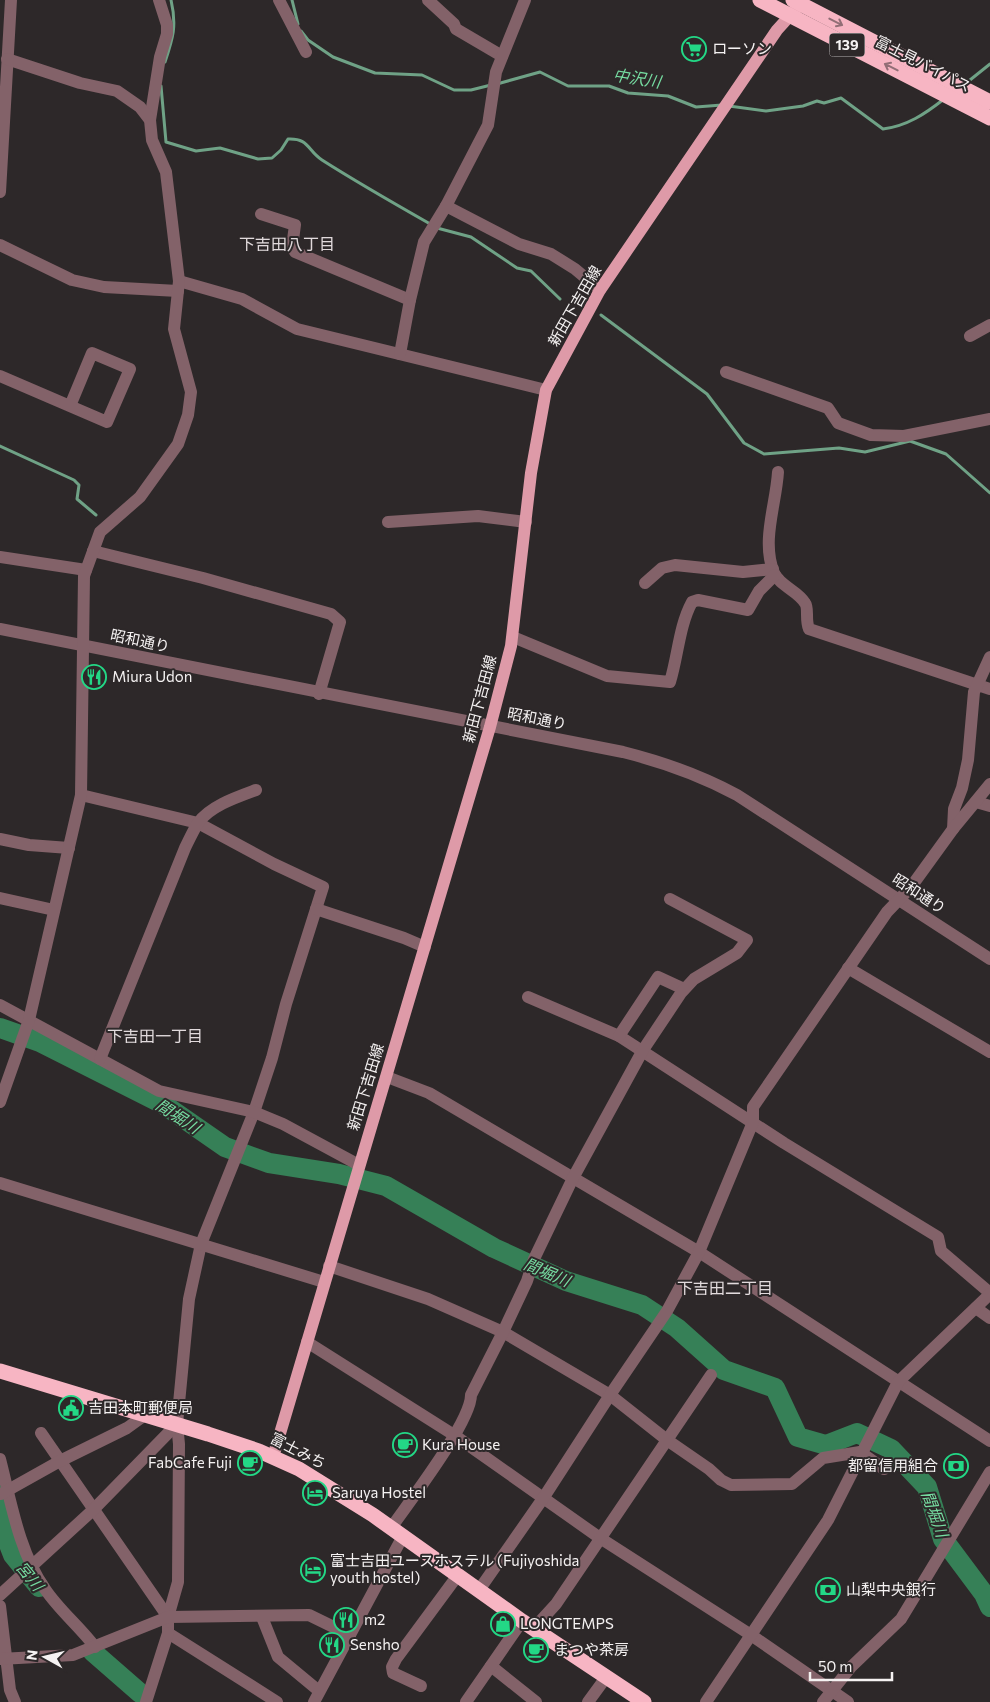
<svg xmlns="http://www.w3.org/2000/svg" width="990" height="1702" font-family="Commissioner,'Noto Sans JP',sans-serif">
<rect width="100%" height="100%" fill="#2d2829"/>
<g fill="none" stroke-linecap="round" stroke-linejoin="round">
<!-- stream -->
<g stroke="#6fa286" stroke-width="3">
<polyline points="292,0 298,24"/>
<polyline points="301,31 308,40 333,57 375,73 422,75 454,90 471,90 491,85"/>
<path d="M165 62C173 38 177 26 171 0"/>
<polyline points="497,84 540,72 568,86 609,86 628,93 668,96 696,107 722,105"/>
<polyline points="965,84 990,64"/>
<path d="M161 86 166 142 196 151 220 148 258 159 272 158 281 150 288 139C309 138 307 150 322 160 358 183 395 204 432 225"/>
<path d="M729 106 766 111 803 106 817 101 824 103 841 98 883 129C907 126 925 114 944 99"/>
<polyline points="437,228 471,237 517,268 531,271 560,299"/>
<polyline points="601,315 707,394 744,443 764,454 839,448 865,452 910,441 946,454 990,493"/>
<polyline points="0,446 74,480 79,485 77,499 96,515"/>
</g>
<!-- river -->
<g stroke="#368057" stroke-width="20">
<polyline points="0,1028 40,1042 163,1104 225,1147 269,1163 339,1174 386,1186 494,1248 566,1281 642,1305 677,1328 724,1370 775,1388 798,1437 826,1445 857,1433 891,1449 927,1487 943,1539 984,1594 990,1607"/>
<polyline points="0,1495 8,1542 13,1555 39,1587"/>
<polyline points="93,1652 140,1693"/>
</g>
<!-- minor -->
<g stroke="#836269" stroke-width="12">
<polyline points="279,0 306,52"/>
<polyline points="428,0 454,24 456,29 502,56"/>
<polyline points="150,120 160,57 167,34 167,25 159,0"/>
<polyline points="0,192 11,0"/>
<polyline points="446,206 519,244 551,254 575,269 600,290"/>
<polyline points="261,214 295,225 292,247 295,252 410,300"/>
<polyline points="0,245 72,280 104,287 178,291"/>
<polyline points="179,281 242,299 297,329 546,390"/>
<polyline points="970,336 990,325"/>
<polyline points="400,354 410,300 424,242 446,206 488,125 496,72 525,0"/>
<polyline points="726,372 828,408 838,423 871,435 904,436 990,419"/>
<polyline points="0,376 107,422 130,369 92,353 70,406"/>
<path d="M778 472C776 505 761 541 774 573 780 586 798 591 805 603 809 608 805 620 809 629L990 689"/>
<polyline points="388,522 478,516 526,522"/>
<polyline points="93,551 203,578 331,614 340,622 319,694"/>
<polyline points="0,557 86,570"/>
<polyline points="645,583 662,568 675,565 743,572 773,569"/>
<path d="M0 629 623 752C663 762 700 775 737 795L990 959"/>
<path d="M513 637 607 676 670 682C678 656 679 626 692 602L698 600 748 610 759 591 775 575"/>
<polyline points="81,795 198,823 274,864 323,887 286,1004 272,1058 254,1112 201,1244 189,1299 177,1424 179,1444 178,1582 168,1617 168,1633 277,1702"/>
<polyline points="976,802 990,806"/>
<polyline points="953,829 954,809 962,788 968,760 974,692 990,657"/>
<polyline points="0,839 29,845 69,848"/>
<polyline points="0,898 54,910"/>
<polyline points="316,909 404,938 425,947"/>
<polyline points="848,968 990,1052"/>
<polyline points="528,997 619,1036 784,1143 938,1237 941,1251 990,1293"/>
<polyline points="0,1005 159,1091 254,1112 283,1124 359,1165"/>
<polyline points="619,1036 658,977 684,989"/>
<path d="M100 1059 185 848C189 840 193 831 198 823 210 806 237 797 256 790"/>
<polyline points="387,1077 429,1093 699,1252 990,1441"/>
<polyline points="0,1102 29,1020 81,795 84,576 100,532 140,497 178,444 188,415 191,392 174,329 179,281 166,172 152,140 150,120 140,107 117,91 80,83 7,59"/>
<polyline points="0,1183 324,1282"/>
<polyline points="329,1266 428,1299 503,1332 610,1395 667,1440 709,1469 721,1480 731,1485 792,1484 823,1458 860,1452 884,1469"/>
<polyline points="976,1308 990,1318"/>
<polyline points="307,1342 454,1435 600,1538 751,1635 848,1702"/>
<polyline points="41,1433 168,1617"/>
<path d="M0 1459C11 1502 19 1552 45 1589 59 1610 80 1627 95 1647"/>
<polyline points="1,1494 60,1461 127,1428 145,1415"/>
<path d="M391 1528C409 1502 471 1422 471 1395L503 1332 527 1281 534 1259 573 1178 643 1050 681 993 694 979 737 953 747 940 670 899"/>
<polyline points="479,1590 544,1497 610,1395 667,1311 699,1252 753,1122 753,1107 887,912 911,887 953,829 990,784"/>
<polyline points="0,1595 93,1510 177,1424"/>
<polyline points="0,1606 10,1690 15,1702"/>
<polyline points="262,1617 278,1657 319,1691"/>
<polyline points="534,1628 556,1604 711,1375"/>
<polyline points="0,1659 73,1655 168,1617 309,1615 350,1635"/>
<polyline points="491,1666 536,1702"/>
<polyline points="421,1686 393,1673 392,1667 396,1659 458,1575"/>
<polyline points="146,1702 168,1633"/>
<polyline points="314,1702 403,1536"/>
<polyline points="466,1702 522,1621"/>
<polyline points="588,1702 607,1676"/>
<polyline points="706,1702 828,1520 898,1382 990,1294"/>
<polyline points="823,1702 851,1667 901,1619 990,1472"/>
</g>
<!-- major -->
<polyline stroke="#de9aa8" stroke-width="12" points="273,1457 490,727 511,646 531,473 546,390 600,290 777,30 796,9"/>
<!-- highway -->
<g stroke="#f7b5c3" stroke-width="15">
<polyline points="760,0 990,118"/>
<polyline points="793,0 990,102"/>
<polyline points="0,1371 208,1434 259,1451 299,1469 373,1515 522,1621 644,1702"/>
</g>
</g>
<!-- one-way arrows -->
<defs><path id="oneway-shaft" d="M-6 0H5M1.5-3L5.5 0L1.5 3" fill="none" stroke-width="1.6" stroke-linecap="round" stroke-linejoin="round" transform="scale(1.25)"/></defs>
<g stroke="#926e76">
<use href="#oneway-shaft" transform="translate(836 22) rotate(27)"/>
<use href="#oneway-shaft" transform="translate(891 67) rotate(-153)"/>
</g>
<!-- icons -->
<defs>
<symbol id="supermarket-ring" viewBox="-11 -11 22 22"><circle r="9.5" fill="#2d2829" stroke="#23d886" stroke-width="1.5"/><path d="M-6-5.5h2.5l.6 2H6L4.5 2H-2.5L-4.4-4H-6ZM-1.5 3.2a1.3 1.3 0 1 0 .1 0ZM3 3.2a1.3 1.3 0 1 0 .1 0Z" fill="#23d886"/></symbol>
<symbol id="restaurant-ring" viewBox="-11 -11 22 22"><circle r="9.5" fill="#2d2829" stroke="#23d886" stroke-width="1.5"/><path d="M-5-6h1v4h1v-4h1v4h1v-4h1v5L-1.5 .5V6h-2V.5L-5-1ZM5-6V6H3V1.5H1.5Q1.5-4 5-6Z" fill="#23d886"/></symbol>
<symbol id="civic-ring" viewBox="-11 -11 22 22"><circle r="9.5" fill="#2d2829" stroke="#23d886" stroke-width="1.5"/><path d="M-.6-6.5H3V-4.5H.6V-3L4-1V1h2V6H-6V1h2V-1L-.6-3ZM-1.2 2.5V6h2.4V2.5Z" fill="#23d886"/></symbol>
<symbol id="cafe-ring" viewBox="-11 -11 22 22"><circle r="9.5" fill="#2d2829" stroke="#23d886" stroke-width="1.5"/><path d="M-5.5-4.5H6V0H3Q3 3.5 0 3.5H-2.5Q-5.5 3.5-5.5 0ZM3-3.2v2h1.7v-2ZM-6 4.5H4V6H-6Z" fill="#23d886"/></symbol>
<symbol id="bank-ring" viewBox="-11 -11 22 22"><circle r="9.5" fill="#2d2829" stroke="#23d886" stroke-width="1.5"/><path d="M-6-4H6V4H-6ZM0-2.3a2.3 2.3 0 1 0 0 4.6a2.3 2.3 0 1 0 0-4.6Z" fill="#23d886"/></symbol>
<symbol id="hotel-ring" viewBox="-11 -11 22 22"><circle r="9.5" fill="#2d2829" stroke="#23d886" stroke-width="1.5"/><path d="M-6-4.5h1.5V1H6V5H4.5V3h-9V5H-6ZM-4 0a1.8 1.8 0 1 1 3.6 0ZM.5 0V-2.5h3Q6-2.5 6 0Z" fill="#23d886"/></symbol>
<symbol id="shop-ring" viewBox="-11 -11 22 22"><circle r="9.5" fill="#2d2829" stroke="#23d886" stroke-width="1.5"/><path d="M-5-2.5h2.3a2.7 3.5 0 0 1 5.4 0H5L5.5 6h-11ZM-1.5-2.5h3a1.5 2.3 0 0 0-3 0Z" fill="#23d886"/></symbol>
</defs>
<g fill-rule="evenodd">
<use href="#supermarket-ring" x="680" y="35" width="28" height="28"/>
<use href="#restaurant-ring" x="80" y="663" width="28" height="28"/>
<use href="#civic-ring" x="57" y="1394" width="28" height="28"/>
<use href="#cafe-ring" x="391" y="1431" width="28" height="28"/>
<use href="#cafe-ring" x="236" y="1449" width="28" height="28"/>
<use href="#bank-ring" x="942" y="1452" width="28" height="28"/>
<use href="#hotel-ring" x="301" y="1479" width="28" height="28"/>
<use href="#hotel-ring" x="299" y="1556" width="28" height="28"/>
<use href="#bank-ring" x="814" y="1576" width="28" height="28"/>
<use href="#restaurant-ring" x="332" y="1606" width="28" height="28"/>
<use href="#shop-ring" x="489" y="1610" width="28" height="28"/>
<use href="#restaurant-ring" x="318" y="1631" width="28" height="28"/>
<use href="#cafe-ring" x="522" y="1636" width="28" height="28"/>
</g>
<g text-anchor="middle" stroke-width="4" stroke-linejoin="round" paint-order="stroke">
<!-- shield labels -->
<rect fill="#2d2829" stroke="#b9b5b6" stroke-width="1" x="829.5" y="33.5" width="35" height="23" rx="4"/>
<g font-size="14" font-weight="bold" fill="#f5f2f2">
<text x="847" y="50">139</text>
</g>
<!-- poi labels -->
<g font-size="15" fill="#f5f2f2" stroke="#2d2829" text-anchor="start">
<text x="712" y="54">ローソン</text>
<text x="112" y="682">Miura Udon</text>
<text x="88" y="1413">吉田本町郵便局</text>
<text x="422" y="1450">Kura House</text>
<text x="232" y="1468" text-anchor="end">FabCafe Fuji</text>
<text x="938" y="1471" text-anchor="end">都留信用組合</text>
<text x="332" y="1498">Saruya Hostel</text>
<text x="330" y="1566">富士吉田ユースホステル (Fujiyoshida<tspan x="330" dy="17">youth hostel)</tspan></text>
<text x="846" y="1595">山梨中央銀行</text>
<text x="364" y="1625">m2</text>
<text x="520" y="1629">LONGTEMPS</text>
<text x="350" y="1650">Sensho</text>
<text x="554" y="1655">まつや茶房</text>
</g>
<!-- street labels -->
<g font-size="15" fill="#f5f2f2" stroke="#2d2829">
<text transform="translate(923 64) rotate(27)" y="5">富士見バイパス</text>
<text transform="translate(575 306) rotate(-60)" y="5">新田下吉田線</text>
<text transform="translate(140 641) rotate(12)" y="5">昭和通り</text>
<text transform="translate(480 699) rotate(-75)" y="5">新田下吉田線</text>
<text transform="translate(537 719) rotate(11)" y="5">昭和通り</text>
<text transform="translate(919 894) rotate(33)" y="5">昭和通り</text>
<text transform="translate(366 1087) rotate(-73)" y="5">新田下吉田線</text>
<text transform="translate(298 1451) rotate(27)" y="5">富士みち</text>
</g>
<!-- water labels -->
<g font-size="16" font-style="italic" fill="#76dca1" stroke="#2d2829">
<text transform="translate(637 78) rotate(9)" y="6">中沢川</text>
<text transform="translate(178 1116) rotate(33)" y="6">間堀川</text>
<text transform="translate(547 1272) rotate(23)" y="6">間堀川</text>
<text transform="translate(935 1514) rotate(70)" y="6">間堀川</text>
<text transform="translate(30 1576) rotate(51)" y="6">宮川</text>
</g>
<!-- neighbourhood labels -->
<g font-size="16" fill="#e1dadc" stroke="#2d2829">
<text x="287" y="250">下吉田八丁目</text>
<text x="155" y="1042">下吉田一丁目</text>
<text x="725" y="1294">下吉田二丁目</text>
</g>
</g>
<!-- north arrow -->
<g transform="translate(45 1657) rotate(278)" stroke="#2d2829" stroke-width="4" paint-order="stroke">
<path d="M0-4L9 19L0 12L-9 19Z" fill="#f5f2f2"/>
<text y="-8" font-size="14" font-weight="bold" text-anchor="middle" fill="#f5f2f2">N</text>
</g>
<!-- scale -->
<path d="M810 1672v8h82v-8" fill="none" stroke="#f5f2f2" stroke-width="2.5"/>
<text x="818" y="1672" font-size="15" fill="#f5f2f2" stroke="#2d2829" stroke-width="4" paint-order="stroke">50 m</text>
</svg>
